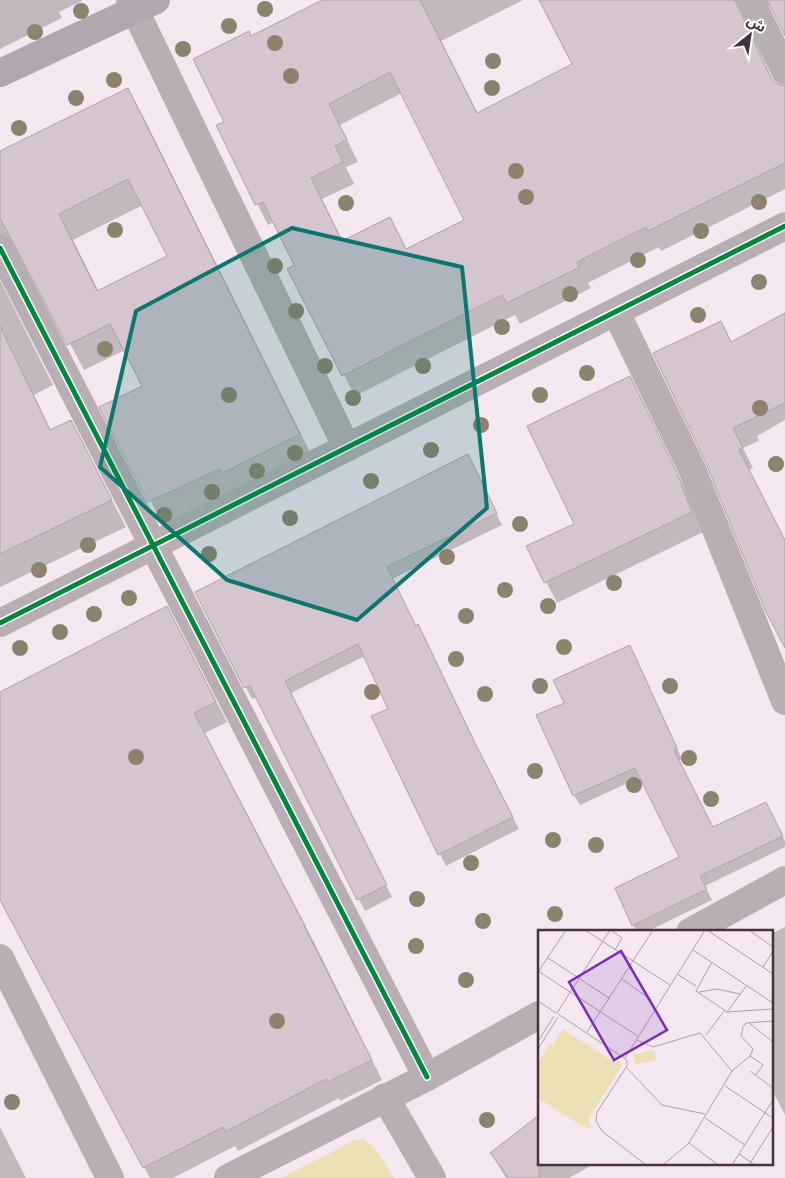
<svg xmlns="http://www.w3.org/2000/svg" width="785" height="1178" font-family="'PT Sans Narrow','Noto Sans Arabic',sans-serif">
<rect width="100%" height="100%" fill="#f3e8ef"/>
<!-- green -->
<polygon fill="#ebdfb4" points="364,1139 375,1148 394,1178 281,1178 353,1141"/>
<!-- shadow -->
<g fill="#0003" fill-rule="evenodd">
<polygon points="0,0 82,0 82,1 59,12 62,18 0,49"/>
<path d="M325 0H523L441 41 478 114 574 65 541 0H785V33L772 7 764 5 746 22 738 8 774 83 785 88V189L661 251 659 247 588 283 591 288 520 324 515 315 355 396 289 269 296 266 274 222 268 225 218 126 226 122 251 38ZM402 93 466 220 407 250 390 218 343 242 322 199 354 184 346 167 358 162 340 125Z"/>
<path d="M128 90 143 116 314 460 165 528 101 407 144 387 125 350 84 370 27 263 17 258 0 271V152ZM143 205 169 257 99 292 73 240Z"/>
<polygon points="0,280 53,385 34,395 51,431 71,422 126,527 0,587"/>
<polygon points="785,314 785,420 757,436 759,441 743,448 753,468 749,470 785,540 785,645 707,461 721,323 732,343"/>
<polygon points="629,378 688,495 703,532 557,603 528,547 576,524"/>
<polygon points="474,468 502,525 392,579 416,627 418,626 425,638 481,756 519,829 446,866 373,717 390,709 365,656 291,693 392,897 365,911 257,697 252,699 196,592"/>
<polygon points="178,627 227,722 205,733 316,946 382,1080 340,1101 339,1098 238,1151 235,1146 173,1178 150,1178 0,897 0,693"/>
<polygon points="635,657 682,759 679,760 713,829 771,813 785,841 785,847 705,886 712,900 646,932 637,932 633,925 681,857 641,777 580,805 574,795 565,704"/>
<polygon points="785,927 785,1115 771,1088 771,934"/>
<polygon points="0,1127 26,1178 0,1178"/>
<polygon points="491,1153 539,1164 594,1164 569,1178 506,1178"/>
</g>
<!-- building -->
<g fill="#d4c5cf" stroke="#afa2ab" fill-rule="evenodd">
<path d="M322 0H420L477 113 572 64 539 0H735L771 78 777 84 785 86V163L648 231 646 227 577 262 580 267 507 303 502 295 342 376 287 269 294 265 263 202 255 205 216 125 224 122 193 59 249 31 251 36ZM390 72 464 220 406 249 390 217 342 241 311 178 343 162 335 146 347 140 329 104Z"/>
<polygon points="767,0 785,0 785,36"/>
<path d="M128 88 300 434 223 473 220 469 148 502 99 407 142 386 110 324 67 345 0 218V151ZM128 179 167 256 97 291 59 214Z"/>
<polygon points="785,313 785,403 733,428 743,448 739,450 785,540 785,648 765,610 705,461 653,353 721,321 731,342"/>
<polygon points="0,326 50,430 71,420 112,500 0,554"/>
<polygon points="630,376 677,473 692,512 544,583 526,546 574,524 527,426"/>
<polygon points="468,454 497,513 387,567 416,626 418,624 475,743 513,817 438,855 371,716 388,709 358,644 285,681 387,885 357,900 250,686 244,688 195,592"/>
<polygon points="167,606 216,702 194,713 305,926 304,926 372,1060 328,1082 326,1079 225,1132 223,1127 143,1168 0,900 0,692"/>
<polygon points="630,645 677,748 674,750 713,827 766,802 783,836 700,876 707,889 632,926 615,888 679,857 635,768 573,796 536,715 564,703 553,680"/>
<polygon points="539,1115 539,1178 509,1178 490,1153"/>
</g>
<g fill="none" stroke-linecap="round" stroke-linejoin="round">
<!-- minor -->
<g stroke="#b8afb4" stroke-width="28">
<polyline points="130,0 347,448"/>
<polyline points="750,0 785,71"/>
<polyline points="0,248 427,1077"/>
<polyline points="616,312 691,467 785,701"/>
<polyline points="0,623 785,226"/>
<polyline points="690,932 785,880"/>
<polyline points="0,958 110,1178"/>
<polyline points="385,1097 432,1178"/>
<polyline points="228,1178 427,1077 539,1015"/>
</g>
<!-- major -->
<polyline stroke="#b2a7ae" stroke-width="28" points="0,73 156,0"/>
<defs>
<g id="cycleway">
<polyline points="0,248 427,1077"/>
<polyline points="0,623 785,226"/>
</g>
</defs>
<!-- cycleway casing -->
<use href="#cycleway" stroke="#fff" stroke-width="8"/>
<!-- cycleway -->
<use href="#cycleway" stroke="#00873e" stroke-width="5"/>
</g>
<!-- trees -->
<g fill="#8c836f">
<circle cx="265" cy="9" r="8"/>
<circle cx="81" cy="11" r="8"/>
<circle cx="229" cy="26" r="8"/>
<circle cx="35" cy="32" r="8"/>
<circle cx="275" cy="43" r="8"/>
<circle cx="183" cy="49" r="8"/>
<circle cx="493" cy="61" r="8"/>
<circle cx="291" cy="76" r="8"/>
<circle cx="114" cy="80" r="8"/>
<circle cx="492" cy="88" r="8"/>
<circle cx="76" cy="98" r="8"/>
<circle cx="19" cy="128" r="8"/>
<circle cx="516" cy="171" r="8"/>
<circle cx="526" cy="197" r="8"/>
<circle cx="759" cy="202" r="8"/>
<circle cx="346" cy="203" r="8"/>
<circle cx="115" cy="230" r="8"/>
<circle cx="701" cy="231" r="8"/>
<circle cx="638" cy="260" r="8"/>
<circle cx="275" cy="266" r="8"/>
<circle cx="759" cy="282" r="8"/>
<circle cx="570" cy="294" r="8"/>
<circle cx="296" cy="311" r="8"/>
<circle cx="698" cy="315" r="8"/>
<circle cx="502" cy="327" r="8"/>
<circle cx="105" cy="349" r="8"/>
<circle cx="325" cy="366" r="8"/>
<circle cx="423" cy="366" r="8"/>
<circle cx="587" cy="373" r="8"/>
<circle cx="229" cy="395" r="8"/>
<circle cx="540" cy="395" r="8"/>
<circle cx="353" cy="398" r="8"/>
<circle cx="760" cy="408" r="8"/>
<circle cx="481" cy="425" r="8"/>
<circle cx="431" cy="450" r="8"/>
<circle cx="295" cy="453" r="8"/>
<circle cx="776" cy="464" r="8"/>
<circle cx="257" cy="471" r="8"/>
<circle cx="371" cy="481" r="8"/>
<circle cx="212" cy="492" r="8"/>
<circle cx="164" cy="515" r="8"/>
<circle cx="290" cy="518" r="8"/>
<circle cx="520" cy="524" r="8"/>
<circle cx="88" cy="545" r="8"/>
<circle cx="209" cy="554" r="8"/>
<circle cx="447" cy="557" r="8"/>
<circle cx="39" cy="570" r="8"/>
<circle cx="614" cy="583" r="8"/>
<circle cx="505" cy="590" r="8"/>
<circle cx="129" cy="598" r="8"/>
<circle cx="548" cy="606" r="8"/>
<circle cx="94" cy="614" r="8"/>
<circle cx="466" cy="616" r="8"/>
<circle cx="60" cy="632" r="8"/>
<circle cx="564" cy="647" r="8"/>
<circle cx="20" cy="648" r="8"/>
<circle cx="456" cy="659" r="8"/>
<circle cx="540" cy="686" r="8"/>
<circle cx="670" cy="686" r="8"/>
<circle cx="372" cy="692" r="8"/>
<circle cx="485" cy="694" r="8"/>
<circle cx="136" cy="757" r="8"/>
<circle cx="689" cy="758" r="8"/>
<circle cx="535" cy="771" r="8"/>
<circle cx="634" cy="785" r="8"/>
<circle cx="711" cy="799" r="8"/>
<circle cx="553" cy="840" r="8"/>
<circle cx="596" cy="845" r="8"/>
<circle cx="471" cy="863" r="8"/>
<circle cx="417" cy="899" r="8"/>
<circle cx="555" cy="914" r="8"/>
<circle cx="483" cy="921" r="8"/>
<circle cx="416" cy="946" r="8"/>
<circle cx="466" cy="980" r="8"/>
<circle cx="277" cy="1021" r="8"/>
<circle cx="12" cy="1102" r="8"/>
<circle cx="487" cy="1120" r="8"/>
</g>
<!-- marked area -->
<path fill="#0f766e" fill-opacity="0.2" stroke="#0f766e" stroke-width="4" stroke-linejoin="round" d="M292 228 462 267 487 508 357 620 227 580 100 467 136 311Z"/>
<!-- overview -->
<g transform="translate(538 930)">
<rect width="235" height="235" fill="#f3e8ef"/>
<path d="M25 99 77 133 80 130 84 135 50 190 54 199 44 196 0 168V134L11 114 15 115ZM116 120 118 130 97 134 95 124Z" fill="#ebdfb4"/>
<path fill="none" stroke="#aea0a9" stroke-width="1" d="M47 0 132 55M73 0 84 8 77 20M169 0 235 44M211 0 235 17M155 20 235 73M10 28 71 68M174 32 158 61 189 82 235 79M225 37 235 21M0 41 101 107M0 42 28 0M139 44 158 56M84 49 113 70M161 62 179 59 202 64M0 71 18 83M189 82 209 55M19 83 72 0M20 84 89 130V136L59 182 58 191 64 201 108 235M211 93 235 112M49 102 115 0M168 105 187 80M99 110 115 117 162 103 194 141 151 213 125 235M0 111 16 86M0 119 20 87M212 126 215 119 203 106 205 97 208 93 235 91M87 128 167 0M88 137 124 175 167 184M194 141 212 126 225 135 217 146M212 141 235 158M187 156 235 188M167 188 207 215M151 213 180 235M201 224 217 235M194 235 235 170M211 235 235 197"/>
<path fill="#7b2cbf" fill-opacity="0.15" stroke="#7b2cbf" stroke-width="2.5" d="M83 21 129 100 76 130 31 52Z"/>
<rect width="235" height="235" fill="none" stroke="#473340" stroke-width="2.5"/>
</g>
<!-- north arrow -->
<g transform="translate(750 35) rotate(30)" stroke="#ffffff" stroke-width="4" paint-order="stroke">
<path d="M0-4L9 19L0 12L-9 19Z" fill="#473340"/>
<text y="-8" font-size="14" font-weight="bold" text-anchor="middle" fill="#473340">ش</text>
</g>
</svg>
